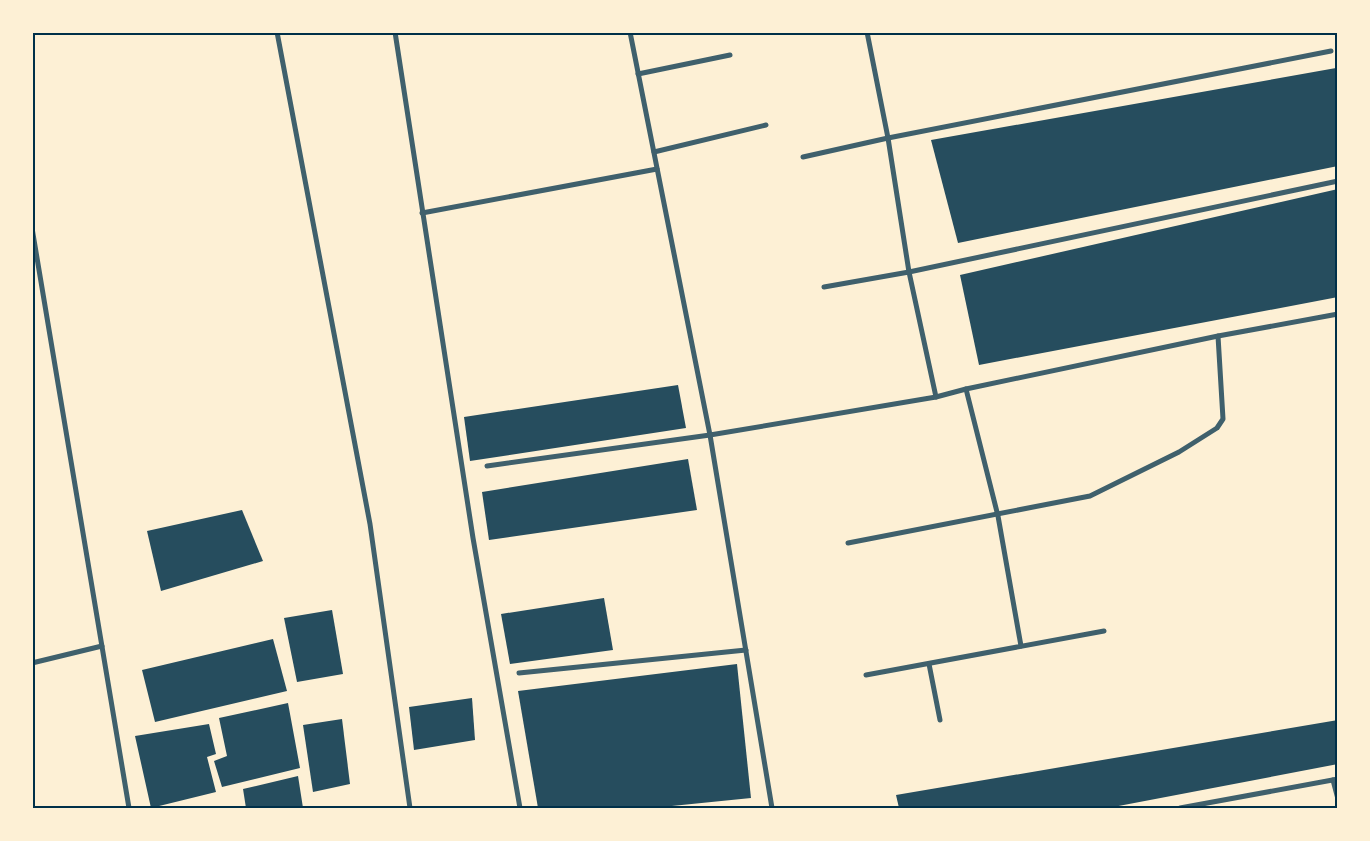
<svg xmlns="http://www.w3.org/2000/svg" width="1370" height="841" font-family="'Work Sans',sans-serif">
<rect width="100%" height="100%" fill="#fdf0d5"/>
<!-- building -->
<g fill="#264d5e">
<polygon points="1336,68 1338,166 958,243 931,140"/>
<polygon points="1338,189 1338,297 979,365 960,275"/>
<polygon points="678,385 686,428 470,461 464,417"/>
<polygon points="688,459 697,510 489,540 482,492"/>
<polygon points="242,510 263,561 161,591 147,531"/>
<polygon points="604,598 613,650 510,664 501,614"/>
<polygon points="332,610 343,674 297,682 284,618"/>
<polygon points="273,639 287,691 155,722 142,670"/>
<polygon points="737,664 751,798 652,808 538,808 518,691"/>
<polygon points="472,698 475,740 414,750 409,707"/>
<polygon points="288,703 300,768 222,787 214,761 227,756 219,718"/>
<polygon points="342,719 350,784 313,792 303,725"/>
<polygon points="1338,720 1338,764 1108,808 899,808 896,795"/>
<polygon points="209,724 216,754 207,757 216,792 151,808 135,736"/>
<polygon points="298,776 303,808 246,808 243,789"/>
</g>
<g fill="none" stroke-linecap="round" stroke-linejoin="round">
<!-- minor -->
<g stroke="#3f606c" stroke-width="5">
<polyline points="277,32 370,524 410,808"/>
<polyline points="395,32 473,538 520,808"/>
<polyline points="630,32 710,435 772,808"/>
<polyline points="867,32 888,138 909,272 936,397"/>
<polyline points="638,74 730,55"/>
<polyline points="654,152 766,125"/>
<polyline points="803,157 888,138 1331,51"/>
<polyline points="422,213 657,169"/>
<polyline points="32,228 129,808"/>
<polyline points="824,287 909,272 1338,181"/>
<polyline points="966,389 998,516 1021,646"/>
<polyline points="487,466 710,435 936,397 966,389 1218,336 1338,314"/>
<polyline points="848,543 1090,496 1179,452 1217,428 1223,419 1218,336"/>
<polyline points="32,663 102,646"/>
<polyline points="929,664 940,720"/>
<polyline points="519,673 746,650"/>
<polyline points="866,675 1104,631"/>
<polyline points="1333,780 1338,799"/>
<polyline points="1180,808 1338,779"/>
</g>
</g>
<!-- border -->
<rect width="1370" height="841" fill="none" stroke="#fdf0d5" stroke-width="68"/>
<rect x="34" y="34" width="1302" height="773" fill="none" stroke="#003049" stroke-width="2"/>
</svg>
